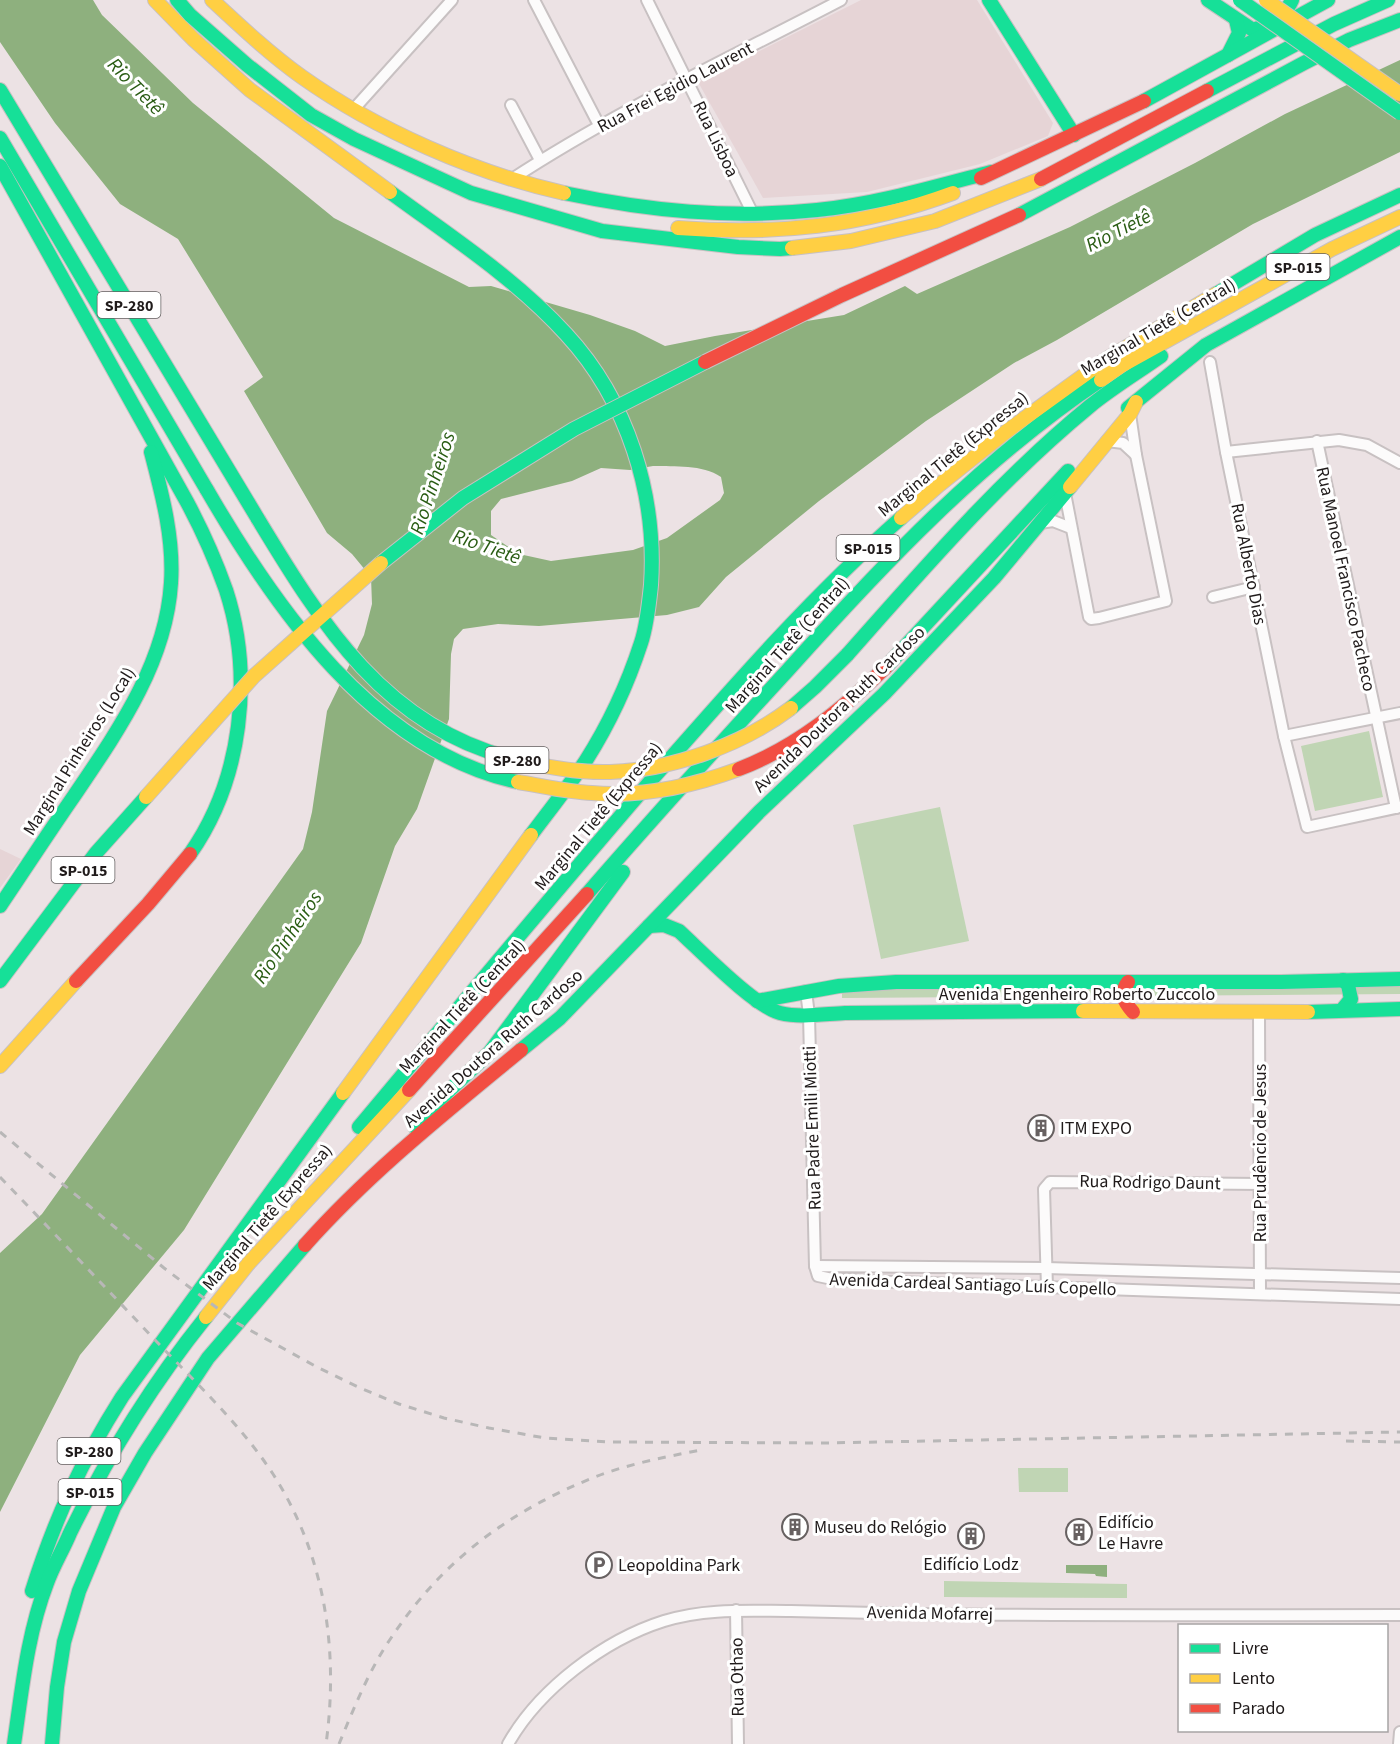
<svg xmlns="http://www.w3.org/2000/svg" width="1400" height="1744" font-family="'Source Sans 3',sans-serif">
<rect width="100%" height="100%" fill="#ece2e4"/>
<!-- built -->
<g fill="#e6d4d6">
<polygon points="861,0 977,0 1053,123 1048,136 980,164 867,192 763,198 698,82"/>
<polygon points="0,849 21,859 0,888"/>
</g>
<!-- green -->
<g fill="#c0d5b4">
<polygon points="1369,731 1383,797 1315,811 1301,746"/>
<polygon points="940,807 969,941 881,959 853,825"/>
<polygon points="1400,983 1400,994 842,998 842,987"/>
<polygon points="1018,1468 1068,1468 1068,1492 1019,1492"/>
<polygon points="944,1581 1127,1584 1127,1598 944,1597"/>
</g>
<!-- water -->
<g fill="#8eb07e" fill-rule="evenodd">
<path d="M0 0H93L102 15 193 103 334 218 469 287 491 286 590 315 635 331 665 346 715 336 844 315 905 286 917 294 1070 227 1195 163 1285 114 1400 60V152L1253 224 1057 340 1014 363 926 421 819 501 726 577 699 607 667 615 539 626 498 624 463 629 454 639 451 654 449 719 417 809 395 846 361 943 184 1230 80 1355 0 1512V1253L42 1214 303 849 312 812 327 711 364 635 372 604 371 577 352 554 327 533 244 391 263 377 178 239 120 204 55 123 0 42ZM653 466C675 467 702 464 721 477L724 493 720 500 667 538 633 550 551 561 519 554 491 535V511L501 499 572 481 601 468 630 470Z"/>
<polygon points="1066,1565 1107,1565 1107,1577 1096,1576 1095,1574 1066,1573"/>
</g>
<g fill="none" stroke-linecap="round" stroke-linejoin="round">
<defs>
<g id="street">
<polyline points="534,0 600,127"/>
<polyline points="647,0 753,214"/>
<polyline points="511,105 540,160"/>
<polyline points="353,110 452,0"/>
<path d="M512 179C616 111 730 58 841 0"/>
<polyline points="1210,362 1226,452 1284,736 1307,827 1400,807"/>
<polyline points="1107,441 1123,443 1136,455"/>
<polyline points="1317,441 1396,808"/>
<polyline points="1226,452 1339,440 1367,445 1400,463"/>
<polyline points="1065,493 1089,617 1091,619 1099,618 1166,601 1136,455 1130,414"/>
<polyline points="1040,523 1053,521 1071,528"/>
<polyline points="1213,597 1254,587"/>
<polyline points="1284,736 1400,713"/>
<polyline points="806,991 809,1015 815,1266"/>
<polyline points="1259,1012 1260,1294"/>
<polyline points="1400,1278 1046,1268 815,1266 818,1276 837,1280 1400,1299"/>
<polyline points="1047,1287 1044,1189 1050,1182 1261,1184"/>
<polyline points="736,1610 738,1744"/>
<path d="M508 1744C539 1689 604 1640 664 1621 706 1608 748 1611 791 1611 833 1612 876 1613 918 1614 1079 1616 1239 1615 1400 1615"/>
<polyline points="1399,1744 1400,1732"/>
</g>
<g id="fast">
<polyline points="177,0 190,15 247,65 311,115 354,139 471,193 602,231 738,247 780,249 792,248"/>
<polyline points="989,0 1074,135"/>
<path d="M1208 0 1253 30C1269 25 1285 16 1292 0"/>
<polyline points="1228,55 1239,33 1236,20"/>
<polyline points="0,90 258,519"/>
<polyline points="1207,91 1334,24 1388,0"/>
<polyline points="1144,101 1328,0"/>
<polyline points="0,138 207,490"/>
<path d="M0 166 187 502C202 530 215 559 226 590 254 676 242 780 190 854"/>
<path d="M390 192C450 236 515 278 566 334 628 401 657 495 651 585 649 604 647 625 641 643 628 683 608 726 585 762 568 787 549 811 531 835"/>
<path d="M564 193C649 211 730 219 817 210 876 204 934 187 991 172"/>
<polyline points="1019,215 1304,63 1349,40 1400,20"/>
<polyline points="1216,294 1315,235 1400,195"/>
<polyline points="1128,408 1206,345 1400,237"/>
<path d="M847 655C924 568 1000 480 1090 406 1112 388 1137 373 1161 356"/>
<polyline points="886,667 1068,471"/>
<path d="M587 894C653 818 720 744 788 670 883 564 982 459 1101 380"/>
<path d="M0 906C25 869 49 832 74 796 118 731 166 663 171 583 174 538 162 494 151 452"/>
<path d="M649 926 664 925 679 931C701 951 754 1006 780 1013 800 1018 824 1014 845 1013L1083 1011"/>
<polyline points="0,981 96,853 146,797"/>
<polyline points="757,1001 839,986 896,982 1281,982 1400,979"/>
<polyline points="1342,1010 1351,999 1348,985 1343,980"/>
<polyline points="1308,1012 1400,1009"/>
<polyline points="521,1050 560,1018 759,812 884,694 994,578 1070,487"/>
<path d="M359 1127C457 1010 554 893 654 777 733 687 811 597 901 518"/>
<polyline points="415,1127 418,1120 490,1052 623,872"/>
<path d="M32 1591C55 1518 81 1462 122 1397L343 1093"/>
<path d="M14 1744C22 1690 27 1635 47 1583 53 1566 63 1550 70 1533 107 1457 153 1383 206 1317"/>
<polyline points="52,1744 57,1687 64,1642 79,1591 114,1507 145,1453 208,1358 305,1245"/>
</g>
<g id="slow">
<polyline points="155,0 193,39 250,90 390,192"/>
<path d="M212 0C241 27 270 54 302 77 377 130 474 173 564 193"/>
<path d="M678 228C775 235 861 227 953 193"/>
<polyline points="792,248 851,241 935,221 1041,179"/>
<polyline points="1101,380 1121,366 1332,249 1400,217"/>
<polyline points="1070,487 1130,414 1136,402"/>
<polyline points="901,518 939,485 1007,431 1105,360 1216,294"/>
<polyline points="1083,1011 1308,1012"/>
<polyline points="0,1066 76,981"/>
<polyline points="343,1093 531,835"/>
<polyline points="206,1317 248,1264 409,1090"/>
</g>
<g id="jam">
<polyline points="981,178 1144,101"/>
<polyline points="1041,179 1207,91"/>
<polyline points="76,981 148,904 190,854"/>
<path d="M1128 982C1119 994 1124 1002 1133 1012"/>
<polyline points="409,1090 587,894"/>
<path d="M305 1245C370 1172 446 1112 521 1050"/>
</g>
</defs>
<!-- street casing -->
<use href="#street" stroke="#c8c1c2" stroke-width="14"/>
<!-- fast casing -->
<use href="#fast" stroke="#c8c1c2" stroke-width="16"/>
<!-- slow casing -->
<use href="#slow" stroke="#c8c1c2" stroke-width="16"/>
<!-- jam casing -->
<use href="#jam" stroke="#c8c1c2" stroke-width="16"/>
<!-- street -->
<use href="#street" stroke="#fcfbfb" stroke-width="10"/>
<!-- fast -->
<use href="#fast" stroke="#16e098" stroke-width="14"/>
<!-- slow -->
<use href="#slow" stroke="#ffcf43" stroke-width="14"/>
<!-- jam -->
<use href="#jam" stroke="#f24e42" stroke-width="14"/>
<!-- rail -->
<g stroke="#b8b7b7" stroke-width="3" stroke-dasharray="8 8" stroke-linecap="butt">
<polyline points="0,1132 164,1268 237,1323 317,1367 360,1388 399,1404 444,1418 489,1428 545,1438 611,1442 824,1443 1400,1432"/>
<path d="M0 1177C52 1231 104 1286 156 1341 196 1383 241 1425 273 1474 325 1555 339 1650 326 1744"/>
<polyline points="1346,1441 1400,1442"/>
<path d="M339 1744C354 1708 369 1670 391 1638 442 1561 509 1511 595 1477 628 1464 665 1457 701 1450"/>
</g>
<defs>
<g id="fast-bridge">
<polyline points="1240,0 1400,113"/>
<path d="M207 490C276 609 374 751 518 782"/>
<path d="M258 519C322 625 386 728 514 759"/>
<polyline points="381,563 463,498 574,429 705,362"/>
<polyline points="791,708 815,687 847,655"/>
</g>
<g id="slow-bridge">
<polyline points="1266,0 1400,94"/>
<path d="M514 759C545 767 578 773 610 772 672 770 742 745 791 708"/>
<path d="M518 782C543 786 567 792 592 793 640 797 693 786 739 769"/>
<polyline points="146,797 254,676 381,563"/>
</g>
<g id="jam-bridge">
<polyline points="705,362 842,295 1019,215"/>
<path d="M739 769C797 747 842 709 886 667"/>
</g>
</defs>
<!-- fast-bridge casing -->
<use href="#fast-bridge" stroke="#c8c1c2" stroke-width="16" stroke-linecap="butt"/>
<!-- slow-bridge casing -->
<use href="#slow-bridge" stroke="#c8c1c2" stroke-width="16" stroke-linecap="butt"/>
<!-- jam-bridge casing -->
<use href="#jam-bridge" stroke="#c8c1c2" stroke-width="16" stroke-linecap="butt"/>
<!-- fast-bridge -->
<use href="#fast-bridge" stroke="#16e098" stroke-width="14"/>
<!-- slow-bridge -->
<use href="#slow-bridge" stroke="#ffcf43" stroke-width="14"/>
<!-- jam-bridge -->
<use href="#jam-bridge" stroke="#f24e42" stroke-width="14"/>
</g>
<!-- icons -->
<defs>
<symbol id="building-ring" viewBox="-11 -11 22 22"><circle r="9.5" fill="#fff" stroke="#676161" stroke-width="1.5"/><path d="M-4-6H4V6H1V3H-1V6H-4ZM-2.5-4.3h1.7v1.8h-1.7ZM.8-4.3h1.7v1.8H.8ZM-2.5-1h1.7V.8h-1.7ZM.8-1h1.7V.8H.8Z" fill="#676161"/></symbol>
<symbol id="parking-ring" viewBox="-11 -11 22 22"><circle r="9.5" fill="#fff" stroke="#676161" stroke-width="1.5"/><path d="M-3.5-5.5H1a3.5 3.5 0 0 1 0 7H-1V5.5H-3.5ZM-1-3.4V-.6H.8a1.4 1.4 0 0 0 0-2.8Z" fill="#676161"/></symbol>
</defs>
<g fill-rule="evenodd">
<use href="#building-ring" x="1026" y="1113" width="30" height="30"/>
<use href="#building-ring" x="780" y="1512" width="30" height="30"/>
<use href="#building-ring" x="1064" y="1517" width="30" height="30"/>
<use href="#building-ring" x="956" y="1521" width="30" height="30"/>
<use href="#parking-ring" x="584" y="1550" width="30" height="30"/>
</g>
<g text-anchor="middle" stroke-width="6" stroke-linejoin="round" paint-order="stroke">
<!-- shield labels -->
<g fill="#fff" stroke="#635f5f" stroke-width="1.5">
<rect x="1266.5" y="254" width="63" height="26" rx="4.5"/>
<rect x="97.5" y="292" width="63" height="26" rx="4.5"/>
<rect x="836.5" y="535" width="63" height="26" rx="4.5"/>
<rect x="485.5" y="747" width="63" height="26" rx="4.5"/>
<rect x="51.5" y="857" width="63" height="26" rx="4.5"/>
<rect x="57.5" y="1438" width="63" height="26" rx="4.5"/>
<rect x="58.5" y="1479" width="63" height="26" rx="4.5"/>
</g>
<g font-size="16" font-weight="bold" fill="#201b1b">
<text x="1298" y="273">SP-015</text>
<text x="129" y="311">SP-280</text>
<text x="868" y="554">SP-015</text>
<text x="517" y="766">SP-280</text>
<text x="83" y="876">SP-015</text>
<text x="89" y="1457">SP-280</text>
<text x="90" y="1498">SP-015</text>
</g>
<!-- street labels -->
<g font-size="18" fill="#201b1b" stroke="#fff">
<text transform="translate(675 87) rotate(-28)" y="6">Rua Frei Egidio Laurent</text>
<text transform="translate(716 139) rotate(64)" y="6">Rua Lisboa</text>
<text transform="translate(1158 327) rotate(-30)" y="6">Marginal Tietê (Central)</text>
<text transform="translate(953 454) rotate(-39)" y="6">Marginal Tietê (Expressa)</text>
<text transform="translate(1249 564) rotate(79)" y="6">Rua Alberto Dias</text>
<text transform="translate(1346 579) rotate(78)" y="6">Rua Manoel Francisco Pacheco</text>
<text transform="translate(787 645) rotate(-48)" y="6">Marginal Tietê (Central)</text>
<text transform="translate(839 709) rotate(-44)" y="6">Avenida Doutora Ruth Cardoso</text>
<text transform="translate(79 751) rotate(-58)" y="6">Marginal Pinheiros (Local)</text>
<text transform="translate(598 816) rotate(-50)" y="6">Marginal Tietê (Expressa)</text>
<text x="1077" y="1000">Avenida Engenheiro Roberto Zuccolo</text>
<text transform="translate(462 1006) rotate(-47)" y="6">Marginal Tietê (Central)</text>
<text transform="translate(493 1048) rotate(-41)" y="6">Avenida Doutora Ruth Cardoso</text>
<text transform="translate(812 1128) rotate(-92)" y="6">Rua Padre Emili Miotti</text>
<text transform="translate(1260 1153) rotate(-90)" y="6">Rua Prudêncio de Jesus</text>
<text transform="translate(1150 1182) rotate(1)" y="6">Rua Rodrigo Daunt</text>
<text transform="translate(267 1217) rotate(-49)" y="6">Marginal Tietê (Expressa)</text>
<text transform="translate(973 1284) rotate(2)" y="6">Avenida Cardeal Santiago Luís Copello</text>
<text transform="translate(930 1613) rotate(1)" y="6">Avenida Mofarrej</text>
<text transform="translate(737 1677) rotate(-91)" y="6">Rua Othao</text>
</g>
<!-- poi labels -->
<g font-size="18" fill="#201b1b" stroke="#fff" text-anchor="start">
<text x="1060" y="1134">ITM EXPO</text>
<text x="1098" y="1528">Edifício<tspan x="1098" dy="21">Le Havre</tspan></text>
<text x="814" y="1533">Museu do Relógio</text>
<text x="971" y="1570" text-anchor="middle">Edifício Lodz</text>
<text x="618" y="1571">Leopoldina Park</text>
</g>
<!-- water labels -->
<g font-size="20" font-style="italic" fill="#295c13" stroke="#fff">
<text transform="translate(136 86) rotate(46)" y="7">Rio Tietê</text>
<text transform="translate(1118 230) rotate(-27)" y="7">Rio Tietê</text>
<text transform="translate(432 483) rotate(-72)" y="7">Rio Pinheiros</text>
<text transform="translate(487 546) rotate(19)" y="7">Rio Tietê</text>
<text transform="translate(287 937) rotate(-56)" y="7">Rio Pinheiros</text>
</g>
</g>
<!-- legend -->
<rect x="1178" y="1624" width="210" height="108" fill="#ffffff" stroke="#a6a4a4" stroke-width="1.5"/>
<rect x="1190" y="1644" width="30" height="9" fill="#16e098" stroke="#a6a4a4" stroke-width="1.5"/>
<text x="1232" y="1654" font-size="18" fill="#201b1b">Livre</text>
<rect x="1190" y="1674" width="30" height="9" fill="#ffcf43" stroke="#a6a4a4" stroke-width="1.5"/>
<text x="1232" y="1684" font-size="18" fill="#201b1b">Lento</text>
<rect x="1190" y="1704" width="30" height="9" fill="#f24e42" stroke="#a6a4a4" stroke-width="1.5"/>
<text x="1232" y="1714" font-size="18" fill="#201b1b">Parado</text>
</svg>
